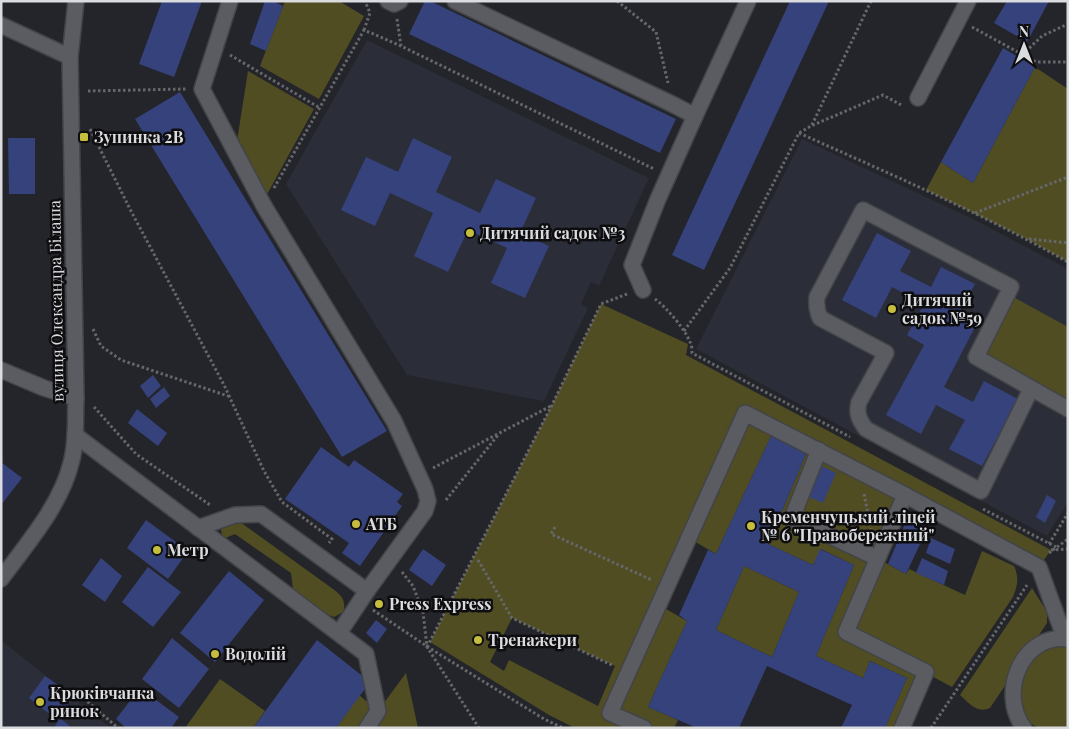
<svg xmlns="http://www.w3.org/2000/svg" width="1069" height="729" font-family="'Playfair Display',serif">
<rect width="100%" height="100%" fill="#24252a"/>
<!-- built -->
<g fill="#2b2e38">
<polygon points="367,40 649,178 599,286 591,282 581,304 588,308 544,401 407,375 286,184"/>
<polygon points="802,139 971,218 1068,269 1068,502 1047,536 696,349"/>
<polygon points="2,641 111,728 1,728"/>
</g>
<!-- green -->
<g fill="#504d22" fill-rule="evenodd">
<polygon points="285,1 339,1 364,16 319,99 260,66"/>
<polygon points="1035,67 1068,89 1068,262 1027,239 926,190 941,162 973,183"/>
<polygon points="248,71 314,109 265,198 237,141"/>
<polygon points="1015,298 1068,327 1068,405 983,357"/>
<path d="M601 304 688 344 686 355 1051 550 1039 567 905 495 878 559 906 574 909 569 965 595 982 551 1014 566C1019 577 1018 585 1013 597L952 687 926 673 902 728H885L907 678 870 661 863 678 816 656 854 565 821 549 813 565 768 544 806 454 771 436 716 554 689 538 659 605 687 621 648 707 678 720 674 728H575L549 715 430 642 552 405ZM512 618 615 666 598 706 509 660 504 671 490 662Z"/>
<path d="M226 522H240L333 589C341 595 347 601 343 612L334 617 324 613 293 589 291 573 235 534 223 539 221 530Z"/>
<polygon points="744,566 799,592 772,657 716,630"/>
<path d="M1032 588 1047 612V623L990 708C977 714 969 703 960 695Z"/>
<polygon points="1060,646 1068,647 1068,728 1038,728 1029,722 1019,701 1019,681 1026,665 1040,652"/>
<polygon points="406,673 418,728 336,728 359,695 378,711"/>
<polygon points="220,679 265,711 253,728 185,728"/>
</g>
<!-- building -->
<g fill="#35427b" fill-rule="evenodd">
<polygon points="162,1 202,1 174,77 139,64"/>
<polygon points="265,1 273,1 283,6 266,51 250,44"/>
<polygon points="425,1 430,1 676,119 660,153 409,34"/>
<polygon points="790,1 829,1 704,270 672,255"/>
<polygon points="1007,1 1049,1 1027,42 994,23"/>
<polygon points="1003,48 1035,67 973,183 941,162"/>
<polygon points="180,92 387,431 342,457 135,119"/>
<polygon points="8,138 35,138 35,194 9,194"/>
<polygon points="413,138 452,157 436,192 480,213 496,179 536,198 520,233 549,246 525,298 491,283 507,248 468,230 448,272 414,256 433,213 390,193 375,226 341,210 366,157 398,172"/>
<polygon points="877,233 911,251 900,271 931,287 941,267 975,284 957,318 975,327 944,387 973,402 984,381 1018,399 982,466 949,449 965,420 936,405 921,434 886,415 924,345 907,335 924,304 892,287 876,318 842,300"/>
<polygon points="153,375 161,386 148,398 140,386"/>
<polygon points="164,387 170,396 156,408 150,399"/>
<polygon points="137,409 167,433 158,446 128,423"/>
<path d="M771 436 806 454 768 544 813 565 820 549 854 565 816 656 863 678 870 661 907 678 885 728H841L852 705 767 666 739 728H697L648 707 687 621 679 615 708 550 716 554ZM744 566 799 592 772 657 716 630Z"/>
<polygon points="321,447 349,467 354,460 403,494 397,502 402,506 360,566 342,553 349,543 285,499"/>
<polygon points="1,462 22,478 1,505"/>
<polygon points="820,465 836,473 823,503 807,496"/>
<polygon points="1047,495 1056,501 1045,523 1036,517"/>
<polygon points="908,517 928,527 906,574 888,564"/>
<polygon points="146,520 188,551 168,579 127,548"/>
<polygon points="931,538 955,549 950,564 926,553"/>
<polygon points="423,549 446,565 432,586 409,570"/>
<polygon points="101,558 122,576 105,602 82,585"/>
<polygon points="922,558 948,571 944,585 916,573"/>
<polygon points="148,567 181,592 153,627 122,602"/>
<polygon points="229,571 264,600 215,662 180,633"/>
<polygon points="378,597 385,603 380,610 373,605"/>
<polygon points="376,620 387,629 377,643 366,633"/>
<polygon points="172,638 209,669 179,708 142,679"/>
<polygon points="317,640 370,682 336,728 253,728"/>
<polygon points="45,676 74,696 57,720 29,698"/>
<polygon points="140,688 179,717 171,728 126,728 116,719"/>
<polygon points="60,718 72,728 54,728"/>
</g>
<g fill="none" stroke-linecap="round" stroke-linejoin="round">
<defs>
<g id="minor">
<polyline points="230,1 202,89 264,206 394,421 425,489 428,501 425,511 367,591 339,633"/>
<polyline points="388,1 394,4 400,1"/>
<polyline points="455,1 672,104 695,116 658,199 632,265 643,290"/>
<polyline points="1,25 70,57"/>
<polyline points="918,98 968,1"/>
<polyline points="695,116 748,1"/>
<polyline points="1,370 44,388 76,398"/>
<path d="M1031 389 981 491 866 429C859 420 856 413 859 402L886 353 820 318C817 311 816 305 817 297L863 210 1011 287 976 357 1068 409"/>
<polyline points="75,435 366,654 378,711 367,728"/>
<polyline points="819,450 792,518 877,558"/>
<polyline points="905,495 1039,567 1065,639"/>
<polyline points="198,528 235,515 261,514 367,591"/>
<path d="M1 579C26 545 61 505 71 463 77 443 75 419 76 398L70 57 76 1"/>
<polyline points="644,728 610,713 745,413 905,495 846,632 926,672 902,728"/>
<path d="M1024 728C998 694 1021 633 1068 639"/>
</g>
</defs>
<!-- minor casing -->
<use href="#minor" stroke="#434447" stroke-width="18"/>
<!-- path -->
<g stroke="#66676b" stroke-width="3" stroke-dasharray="2.5 2.5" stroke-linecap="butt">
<polyline points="617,1 656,32 668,83"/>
<polyline points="397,19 401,46 654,169"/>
<polyline points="972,27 1036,62 1068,62"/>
<polyline points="364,30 370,13 365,1"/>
<polyline points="230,55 320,108"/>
<polyline points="1022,55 1042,36 1068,24"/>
<polyline points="88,91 186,89"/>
<polyline points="812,125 871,1"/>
<polyline points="90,129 132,213 224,385 264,471 282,502 332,539 329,543"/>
<path d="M799 133C890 174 981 213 1068 262"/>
<polyline points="274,188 364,30 401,46"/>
<polyline points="975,213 1068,177"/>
<polyline points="1029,239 1068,243"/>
<path d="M655 299C666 307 685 329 690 342 692 345 692 350 692 353L850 437"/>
<polyline points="93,329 101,346 121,360 228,396"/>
<polyline points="684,331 730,268 799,133 811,126 883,95 903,106"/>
<polyline points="94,407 136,454 210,505"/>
<polyline points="433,468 551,406"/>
<polyline points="864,494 871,529"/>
<polyline points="446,500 498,435"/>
<polyline points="983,509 1056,547"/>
<polyline points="555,527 551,534 652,580"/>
<polyline points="1049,544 1068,513"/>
<polyline points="1051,550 1068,549"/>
<polyline points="1049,553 1068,539"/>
<polyline points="478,560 512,618 614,666"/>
<polyline points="402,572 413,586 423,612 427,647 479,728"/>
<polyline points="373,610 431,649 544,719 563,728"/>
<polyline points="427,647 552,405 601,304 627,294"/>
<polyline points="80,695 118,728"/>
<polyline points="931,728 1027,585"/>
</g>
<!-- minor -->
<use href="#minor" stroke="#5a5c61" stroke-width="15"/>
</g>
<!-- markers -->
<g fill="#c4bd3e" stroke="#0e0e10" stroke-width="2">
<rect x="79" y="132" width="10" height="10" rx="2.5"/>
<circle cx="470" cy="233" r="5"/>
<circle cx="892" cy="309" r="5"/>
<circle cx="356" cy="524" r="5"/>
<circle cx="751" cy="526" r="5"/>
<circle cx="157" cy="550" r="5"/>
<circle cx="379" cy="604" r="5"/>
<circle cx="478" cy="640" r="5"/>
<circle cx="215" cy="654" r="5"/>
<circle cx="40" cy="702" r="5"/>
</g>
<g text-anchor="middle" stroke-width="5" stroke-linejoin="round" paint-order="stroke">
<!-- poi labels -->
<g font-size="16" font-weight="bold" fill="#dbdcdf" stroke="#0e0e10" text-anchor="start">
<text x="94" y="143">Зупинка 2В</text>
<text x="480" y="239">Дитячий садок №3</text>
<text x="902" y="306">Дитячий<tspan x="902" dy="18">садок №59</tspan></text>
<text x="761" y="523">Кременчуцький ліцей<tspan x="761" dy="18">№ 6 "Правобережний"</tspan></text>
<text x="366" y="530">АТБ</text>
<text x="167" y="556">Метр</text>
<text x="389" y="610">Press Express</text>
<text x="488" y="646">Тренажери</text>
<text x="225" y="660">Водолій</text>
<text x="50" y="699">Крюківчанка<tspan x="50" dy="18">ринок</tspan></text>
</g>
<!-- street labels -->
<g font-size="16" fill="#dbdcdf" stroke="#0e0e10">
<text transform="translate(56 301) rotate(-91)" y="6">вулиця Олександра Білаша</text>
</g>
</g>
<!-- border -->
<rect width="1069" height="729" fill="none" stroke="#dbdcdf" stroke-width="5"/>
<!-- north arrow -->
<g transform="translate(1024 45)" stroke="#0e0e10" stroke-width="4" paint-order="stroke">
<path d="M0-4L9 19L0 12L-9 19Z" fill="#dbdcdf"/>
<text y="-8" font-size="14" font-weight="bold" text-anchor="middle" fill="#dbdcdf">N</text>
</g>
</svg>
